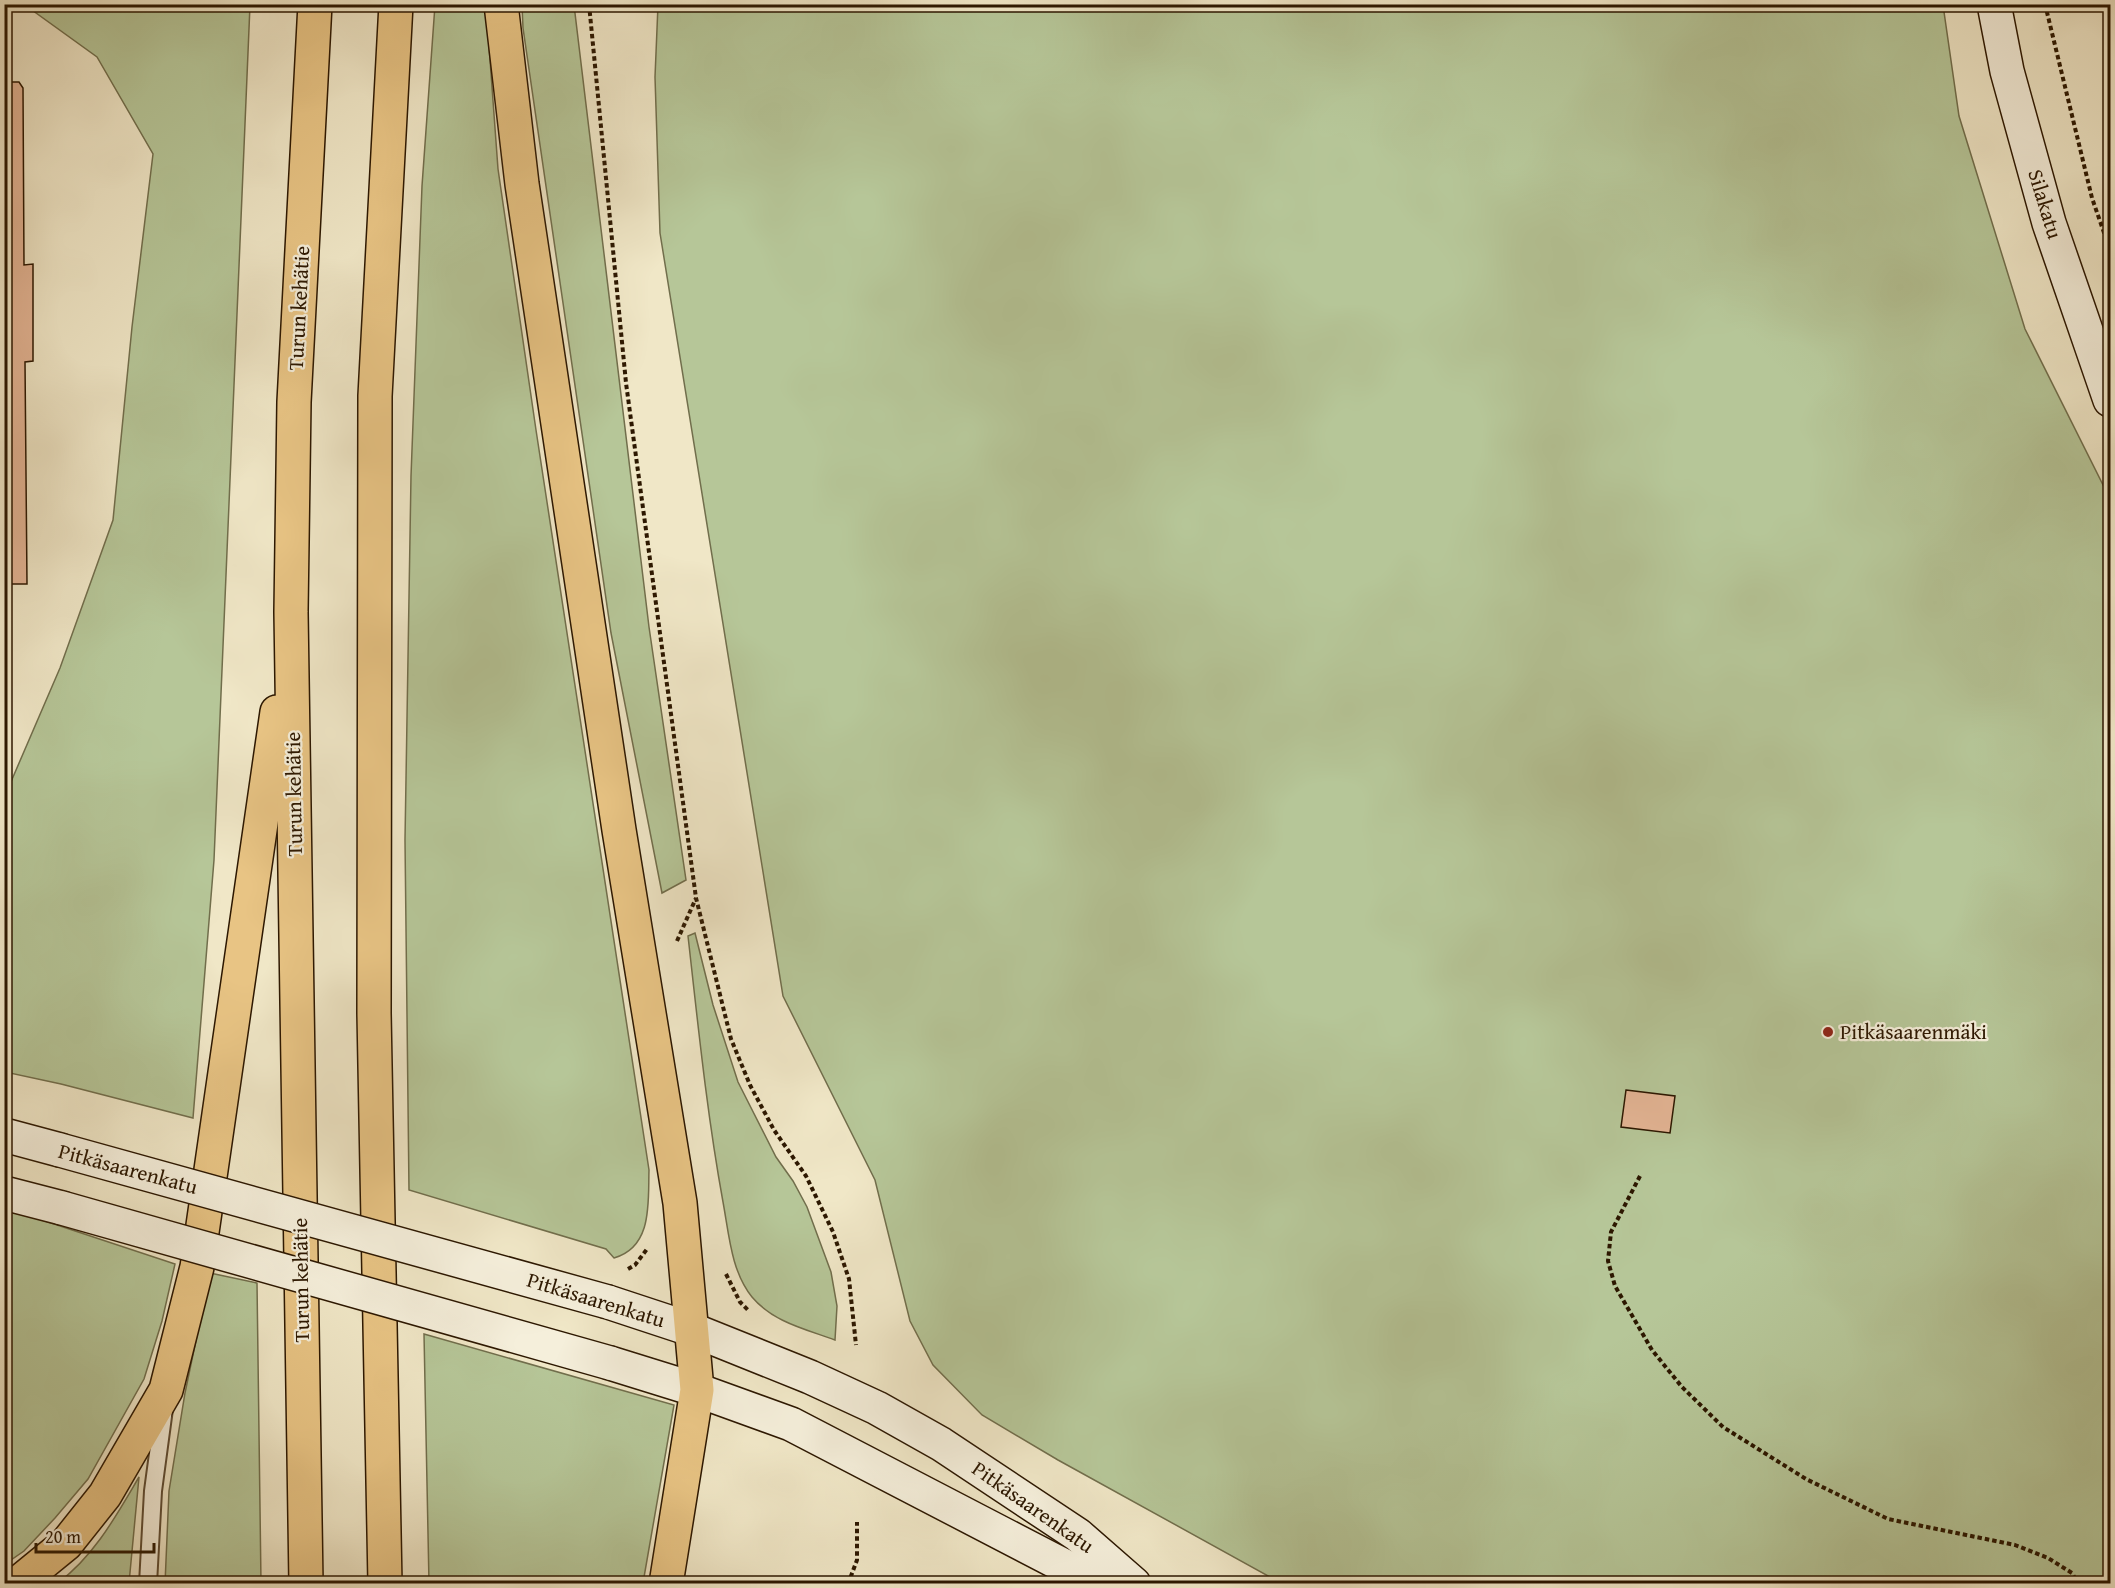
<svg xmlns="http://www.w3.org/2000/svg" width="2115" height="1588" font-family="'Gentium Book Plus',serif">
<rect width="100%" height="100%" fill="#f0e7c7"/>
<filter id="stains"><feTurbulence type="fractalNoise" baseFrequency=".00333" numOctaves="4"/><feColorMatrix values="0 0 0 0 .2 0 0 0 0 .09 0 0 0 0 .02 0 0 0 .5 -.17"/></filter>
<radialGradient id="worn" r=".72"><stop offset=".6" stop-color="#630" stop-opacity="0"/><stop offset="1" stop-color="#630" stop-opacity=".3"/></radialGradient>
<!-- green -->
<g fill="#b6c698" stroke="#716e4c" stroke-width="1.5">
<polygon points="25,5 250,5 214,860 193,1118 61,1084 5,1072 5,792 7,791 60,668 113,520 132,327 153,154 97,57"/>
<path d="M435 5H486L498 169 536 430 649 1170C648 1202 653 1247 614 1258L606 1249 409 1190 405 840 411 476 422 186Z"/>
<polygon points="522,5 574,5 649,627 686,880 662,893 611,633 523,28"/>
<polygon points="658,5 1943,5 1959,116 2025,329 2110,499 2110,1583 1281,1583 1058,1460 982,1415 933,1365 910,1321 875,1180 783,996 660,233 655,77"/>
<path d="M695 933 713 1005 738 1082 776 1157 793 1181 807 1207 831 1272 837 1306 835 1340C805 1329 773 1322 752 1297 731 1271 729 1234 723 1202 707 1114 698 1025 688 936Z"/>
<polygon points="4,1210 36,1218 175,1264 162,1321 144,1379 88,1479 55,1518 24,1551 5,1564"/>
<polygon points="210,1273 257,1283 261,1583 165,1584 169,1491 185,1393"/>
<polygon points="424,1334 674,1405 643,1583 429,1583"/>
<path d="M139 1477 129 1583H58C95 1555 116 1516 139 1477Z"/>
</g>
<!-- building -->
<g fill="#e3b494" stroke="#2c1700" stroke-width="1.5">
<polygon points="4,82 19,82 23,88 24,265 33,264 33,361 25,362 27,584 4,584"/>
<polygon points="1626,1090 1675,1096 1670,1133 1621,1127"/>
</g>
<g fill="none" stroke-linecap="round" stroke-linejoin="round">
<defs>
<polyline id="lane" points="148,1584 153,1491 164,1409"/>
<g id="secondary">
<polyline points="1994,4 2007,71 2049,223 2110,400"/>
<polyline points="4,1135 60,1150"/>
<polyline points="4,1193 62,1208"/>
<polyline points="608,1302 693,1330 810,1377 877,1408 941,1444 1078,1535 1134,1584"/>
<polyline points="610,1363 697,1390 791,1424 1099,1584"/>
</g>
<g id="highway">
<polyline points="501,4 522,184 619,830 680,1203 697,1390 666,1584"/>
<polyline points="17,1584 66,1544 105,1495 166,1390 197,1267 277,712"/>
<polyline points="306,1584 291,612 294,402 315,4"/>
<polyline points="385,1584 374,1013 375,396 396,4"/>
</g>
</defs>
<!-- lane casing -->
<use href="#lane" stroke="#5d4b32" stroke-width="20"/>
<!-- secondary casing -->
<use href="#secondary" stroke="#2c1700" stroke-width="36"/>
<!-- highway casing -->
<use href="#highway" stroke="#2c1700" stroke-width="36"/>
<!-- path -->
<g stroke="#2c1700" stroke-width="4" stroke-dasharray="4.5 3" stroke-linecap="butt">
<polyline points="589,4 626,383 696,898 731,1039 750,1085 774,1130 806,1176 833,1232 849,1279 856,1345"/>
<polyline points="2045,4 2092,198 2110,250"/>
<polyline points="677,941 696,898"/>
<polyline points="1640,1176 1611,1232 1608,1261 1615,1286 1652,1350 1682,1387 1723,1427 1806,1479 1888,1519 2015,1545 2048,1558 2072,1573 2078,1584"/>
<polyline points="628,1269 635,1265 647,1249"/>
<polyline points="726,1274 740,1302 749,1311"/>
<polyline points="848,1584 857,1560 857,1522"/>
</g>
<!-- lane -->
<use href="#lane" stroke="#f5efdb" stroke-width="16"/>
<!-- secondary -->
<use href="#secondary" stroke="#f5efdb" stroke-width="33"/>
<!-- highway -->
<use href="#highway" stroke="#e8c484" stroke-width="33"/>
<defs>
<g id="secondary-bridge">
<polyline points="60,1150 608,1302"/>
<polyline points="62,1208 610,1363"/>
</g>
</defs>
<!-- secondary-bridge casing -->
<use href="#secondary-bridge" stroke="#2c1700" stroke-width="36" stroke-linecap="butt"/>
<!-- secondary-bridge -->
<use href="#secondary-bridge" stroke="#f5efdb" stroke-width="33"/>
</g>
<!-- markers -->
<circle fill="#8f2418" stroke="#f5efdb" stroke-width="2" cx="1828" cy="1032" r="6"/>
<g text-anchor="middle" stroke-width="4.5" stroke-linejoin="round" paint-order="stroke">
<!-- street labels -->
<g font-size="21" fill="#2c1700" stroke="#f5efdb">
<text transform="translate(2045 204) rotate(73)" y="7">Silakatu</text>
<text transform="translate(299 308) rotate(-87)" y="7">Turun kehätie</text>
<text transform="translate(294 794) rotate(-91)" y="7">Turun kehätie</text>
<text transform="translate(128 1169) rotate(15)" y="7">Pitkäsaarenkatu</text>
<text transform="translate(301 1280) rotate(-91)" y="7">Turun kehätie</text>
<text transform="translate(596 1300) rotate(17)" y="7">Pitkäsaarenkatu</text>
<text transform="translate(1033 1507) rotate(35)" y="7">Pitkäsaarenkatu</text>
</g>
<!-- poi labels -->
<g font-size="21" fill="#2c1700" stroke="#f5efdb" text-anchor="start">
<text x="1840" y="1039">Pitkäsaarenmäki</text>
</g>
</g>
<!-- margin -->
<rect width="2115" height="1588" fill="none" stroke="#f0e7c7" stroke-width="24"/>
<rect x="6" y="6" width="2103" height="1576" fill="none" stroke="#2c1700" stroke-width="3"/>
<rect x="12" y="12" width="2091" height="1564" fill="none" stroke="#2c1700" stroke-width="1.5"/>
<!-- scale -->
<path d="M36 1543v9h118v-9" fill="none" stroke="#2c1700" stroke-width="3"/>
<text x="45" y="1543" font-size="18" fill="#2c1700" stroke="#f5efdb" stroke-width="4.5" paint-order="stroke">20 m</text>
<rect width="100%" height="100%" filter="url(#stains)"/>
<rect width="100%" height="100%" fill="url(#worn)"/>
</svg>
